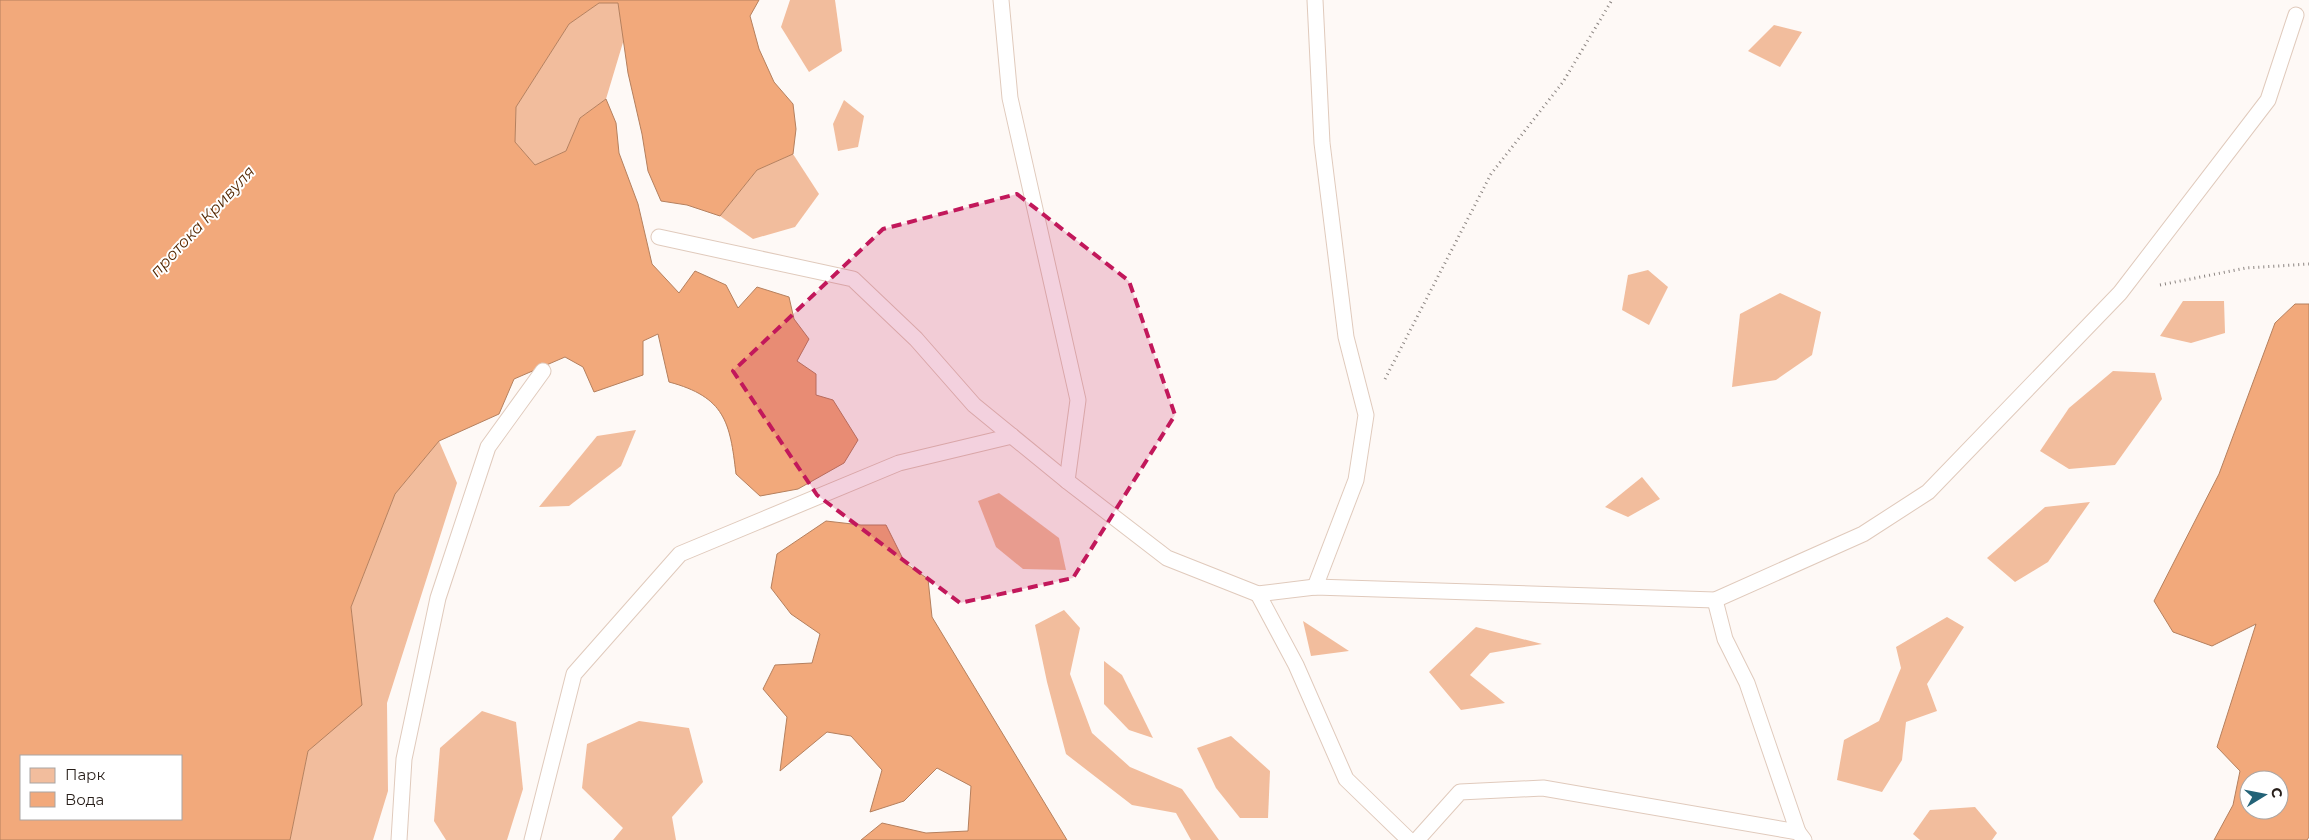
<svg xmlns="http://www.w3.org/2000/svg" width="2309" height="840" font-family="Montserrat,sans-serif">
<rect width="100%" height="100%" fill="#fef9f6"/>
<!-- green -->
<g fill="#f2bd9d">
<polygon points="790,0 835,0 842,51 809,72 781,27"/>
<polygon points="599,3 618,3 624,39 606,99 580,118 566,151 535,165 515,142 516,107 569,24"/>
<polygon points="1774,25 1802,32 1780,67 1748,51"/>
<polygon points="844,100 864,116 858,147 838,151 833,124"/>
<polygon points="793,154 819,194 795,227 753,239 720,216 757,170"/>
<polygon points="1648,270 1668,287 1649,325 1622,310 1628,275"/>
<polygon points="1780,293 1821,312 1812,355 1776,380 1732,387 1740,314"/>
<polygon points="2183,301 2224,301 2225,333 2191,343 2160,336"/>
<polygon points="2113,371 2155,373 2162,399 2115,465 2069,469 2040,451 2069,408"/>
<polygon points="636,430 621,466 569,506 539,507 597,436"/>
<polygon points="439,441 457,483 387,703 388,791 373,840 290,840 308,751 361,705 351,607 395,494"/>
<polygon points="1642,477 1660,499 1628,517 1605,507"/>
<polygon points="999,493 1059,538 1066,570 1023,569 996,547 978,501"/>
<polygon points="2090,502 2048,562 2015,582 1987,558 2045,507"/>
<polygon points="1064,610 1080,628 1070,674 1092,733 1130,767 1182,789 1219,840 1191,840 1176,813 1132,805 1066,754 1047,682 1035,625"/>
<polygon points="1947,617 1964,627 1927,684 1937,711 1906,722 1902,760 1882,792 1837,780 1844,740 1879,721 1901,668 1896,647"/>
<polygon points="1303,621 1349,651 1311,656"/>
<polygon points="1476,627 1542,644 1490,653 1470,675 1505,703 1461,710 1429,672"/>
<polygon points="1104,661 1122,675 1153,738 1129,730 1104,704"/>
<polygon points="482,711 516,722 523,789 507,840 446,840 434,821 440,748"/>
<polygon points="639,721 689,728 703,782 672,817 676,840 613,840 623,828 582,788 587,744"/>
<polygon points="1231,736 1270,771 1268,818 1240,818 1216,788 1197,748"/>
<polygon points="1975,807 1997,833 1992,840 1920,840 1913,834 1930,810"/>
</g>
<!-- water -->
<g fill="#f2a97b" stroke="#b5805e" fill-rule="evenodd">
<path d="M0 0H759L750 16 759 49 774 82 793 104 796 129 793 154 757 170 720 216 687 205 661 201 648 171 642 134 628 73 618 3H599L569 24 516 107 515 142 535 165 566 151 580 118 606 99 616 123 619 153 638 204 652 264 679 293 695 271 726 285 738 308 757 287 789 297 794 319 809 339 797 361 816 374V395L833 400 858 440 844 463 798 489 760 496 736 474C730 422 725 397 669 382L658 334 643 341V375L594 392 583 367 565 357 514 379 499 414 439 441 395 494 351 607 362 705 308 751 290 840H0ZM21 756H181V819H21Z"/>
<path d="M2295 304H2309V837L2307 840H2214L2233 805 2240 771 2217 747 2256 624 2212 646 2173 632 2154 601 2219 474 2275 323ZM2249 780H2279V810H2249Z"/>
<polygon points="826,521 861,525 886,525 905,563 928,579 932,617 1067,840 861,840 882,823 926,833 968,831 971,786 937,768 904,801 870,812 882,770 851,736 827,732 780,771 787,717 763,689 775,665 812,663 820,634 791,614 771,588 777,554"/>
</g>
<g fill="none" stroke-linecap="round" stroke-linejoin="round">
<defs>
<g id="lane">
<polyline points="1001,0 1010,98 1078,400 1067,481"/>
<polyline points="1315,0 1322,143 1346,337 1366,415 1356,480 1315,587"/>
<polyline points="659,237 853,279 916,339 974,405 1067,481 1167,558 1258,594 1315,587 1715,600 1863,534 1928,492 2120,293 2268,100 2296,15"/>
<polyline points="1258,594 1296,665 1346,779 1409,840"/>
<polyline points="1715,600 1725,639 1747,683 1798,832"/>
<polyline points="399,840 404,759 438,598 488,447 543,371"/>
<polyline points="532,840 574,674 680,554 899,463 1012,436"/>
<polyline points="1417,840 1460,792 1543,788 1798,832 1804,840"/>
</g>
</defs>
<!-- lane casing -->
<use href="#lane" stroke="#e0cabc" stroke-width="17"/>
<!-- path -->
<g stroke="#8b8480" stroke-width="3" stroke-dasharray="1 4" stroke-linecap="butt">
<polyline points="2160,285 2246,268 2309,264"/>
<polyline points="1385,379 1491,174 1563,82 1612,0"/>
</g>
<!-- lane -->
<use href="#lane" stroke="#fff" stroke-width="15"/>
</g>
<!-- marked area -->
<path fill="#c2185b" fill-opacity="0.2" stroke="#c2185b" stroke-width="4" stroke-dasharray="10 6" stroke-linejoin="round" d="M1017 194 1129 281 1175 415 1073 578 960 603 817 495 733 371 883 229Z"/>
<g text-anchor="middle" stroke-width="4" stroke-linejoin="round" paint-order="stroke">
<!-- water labels -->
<g font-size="16" font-style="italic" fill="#532601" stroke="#fff">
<text transform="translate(202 221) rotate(-47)" y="6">протока Кривуля</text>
</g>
</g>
<!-- legend -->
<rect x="20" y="755" width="162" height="65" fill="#ffffff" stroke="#a9a5a3"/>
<rect x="30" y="768" width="25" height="15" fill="#f2bd9d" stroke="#a9a5a3"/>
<text x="65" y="780" font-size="15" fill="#281f1a">Парк</text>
<rect x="30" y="792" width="25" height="15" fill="#f2a97b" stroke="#a9a5a3"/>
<text x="65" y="805" font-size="15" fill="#281f1a">Вода</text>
<!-- north arrow -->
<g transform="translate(2264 795) rotate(80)"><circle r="24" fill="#ffffff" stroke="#a9a5a3"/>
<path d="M0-4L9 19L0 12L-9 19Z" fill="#226277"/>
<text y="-8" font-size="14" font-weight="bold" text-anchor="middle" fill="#281f1a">С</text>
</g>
</svg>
